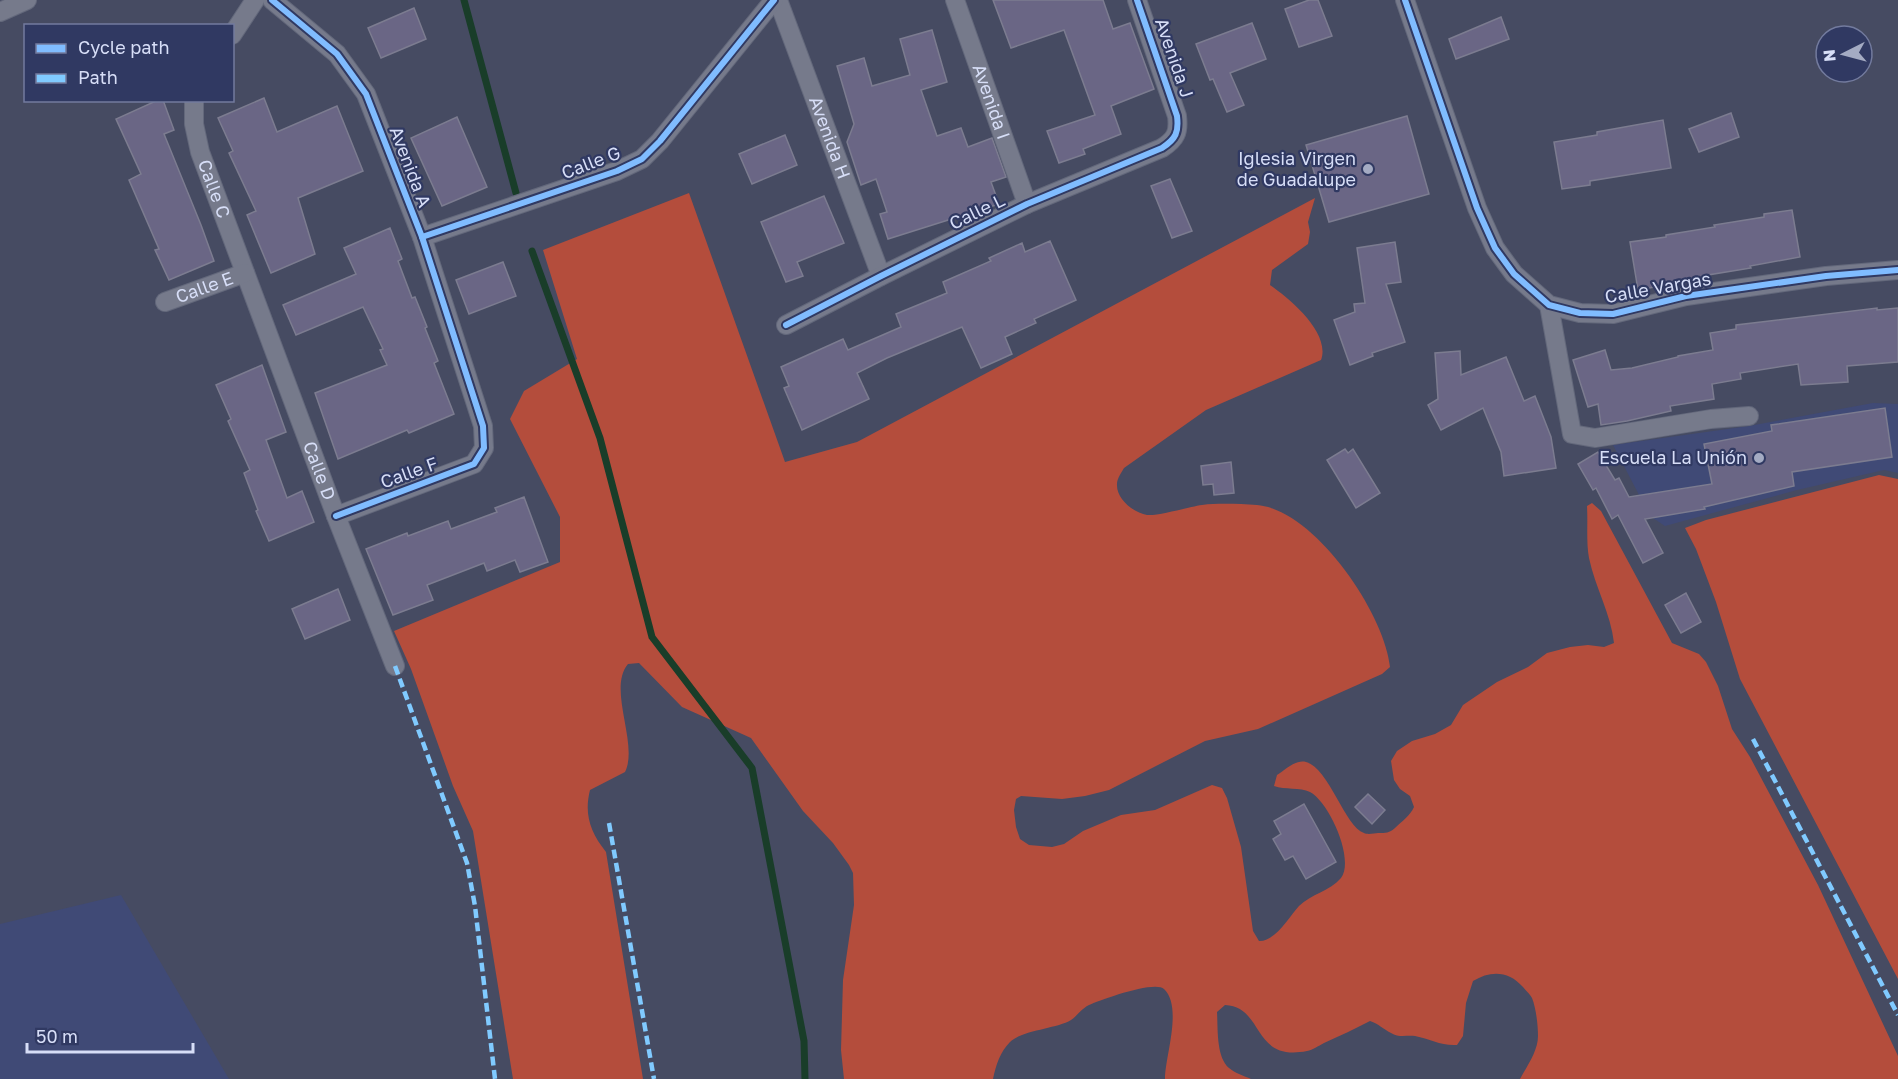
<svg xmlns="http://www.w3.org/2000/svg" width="1898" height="1079" font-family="'Golos Text',sans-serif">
<rect width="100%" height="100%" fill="#464b62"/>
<!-- built -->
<g fill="#404a76">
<polygon points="1873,403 1898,404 1898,473 1884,470 1797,490 1665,526 1650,516 1613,445 1749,426"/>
<polygon points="121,895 229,1079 0,1079 0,924"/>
</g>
<!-- forest -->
<g fill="#b44d3c">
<path d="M689 193 785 462 857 442 1315 198 1308 222 1310 232 1308 244 1272 270 1270 285C1290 299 1331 333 1321 360L1206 410 1124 468C1121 473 1117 479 1117 484 1116 499 1134 513 1147 515 1159 516 1188 507 1202 505 1219 503 1239 504 1257 505 1315 510 1385 614 1390 667L1382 674 1258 729 1205 741 1109 790 1085 796 1062 799 1021 796 1016 799 1014 810 1016 827 1020 839 1029 845 1052 847 1064 844 1083 831 1121 815 1155 810 1212 785 1222 788 1227 798 1241 847 1253 931 1259 941C1275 942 1289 917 1299 906 1311 894 1330 891 1341 878 1355 859 1329 802 1310 792 1300 787 1285 790 1274 786L1277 775C1285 770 1296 759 1306 762 1329 768 1345 827 1364 833 1368 835 1375 833 1378 833 1386 833 1389 833 1395 828 1402 821 1410 816 1414 807L1410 796 1400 789 1394 780 1391 761 1397 751 1412 741 1435 734 1451 725 1463 705 1497 682 1528 667 1547 653 1570 647 1588 645 1604 647 1614 643C1611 614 1595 587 1589 558 1586 542 1588 523 1587 506L1592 503 1601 511 1672 643 1699 654 1706 662 1718 686 1732 729 1750 757 1818 885 1898 1056V1079H1520C1527 1066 1538 1051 1538 1036 1538 1025 1536 1008 1532 998 1530 994 1526 991 1523 987 1509 971 1491 970 1473 981L1466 1003 1463 1036 1457 1045C1441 1046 1430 1039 1415 1036 1406 1035 1399 1038 1391 1033 1383 1029 1379 1024 1370 1021 1355 1029 1339 1036 1324 1043 1318 1046 1313 1050 1307 1051 1251 1062 1265 1007 1225 1005L1217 1012C1218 1028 1216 1057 1229 1068 1235 1073 1244 1076 1251 1079H1165C1165 1056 1183 1007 1164 989 1155 980 1100 1000 1089 1005 1081 1009 1077 1016 1071 1020 1056 1029 1022 1030 1010 1042 1000 1052 996 1065 993 1079H844L841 1050 843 980 854 905 853 873 849 865 833 843 803 811 751 738 682 707 639 663 628 664C607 689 639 744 625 772L590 790C584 814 590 832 606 852L643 1079H513L473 831 453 786 411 669 394 631 560 562V517L510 419 524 391 577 359 543 250Z"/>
<polygon points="1879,475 1898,479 1898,979 1740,679 1716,602 1696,549 1685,528 1706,520"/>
</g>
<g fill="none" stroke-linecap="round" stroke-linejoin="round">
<!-- stream -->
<g stroke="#193d29" stroke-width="7">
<polyline points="464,0 516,193"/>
<polyline points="532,251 600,438 652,637 752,768 804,1041 805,1079"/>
</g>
</g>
<!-- building -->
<g fill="#6a6685" stroke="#7c7c90" stroke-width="1.5">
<polygon points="993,0 1103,0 1113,29 1130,23 1154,89 1111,106 1121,134 1083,149 1085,154 1059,163 1047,131 1095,115 1064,30 1011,48"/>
<polygon points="1309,0 1318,0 1332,36 1299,47 1285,9"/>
<polygon points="414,8 426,39 381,58 368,28"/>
<polygon points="1501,17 1509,39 1456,59 1449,39"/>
<polygon points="1252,23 1266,59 1230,73 1244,105 1227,112 1213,79 1210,80 1196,44"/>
<polygon points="932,30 947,82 921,90 937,136 961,128 968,147 992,138 1006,177 991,182 999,204 888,239 880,214 887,212 876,179 861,185 847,142 854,124 837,66 864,58 872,86 910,75 900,39"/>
<polygon points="264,98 277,132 337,106 363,171 298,198 315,254 271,273 247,215 256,211 229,153 233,151 218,118"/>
<polygon points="158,100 163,100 174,130 164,134 201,225 214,261 169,280 155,250 159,249 129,180 141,174 116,119"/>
<polygon points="1731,113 1739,137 1699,152 1689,129"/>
<polygon points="1407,116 1429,194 1329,222 1306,145"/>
<polygon points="457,117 487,187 442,206 411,138"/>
<polygon points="1663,120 1671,168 1590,181 1590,185 1562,189 1554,142 1597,135 1597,132"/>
<polygon points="785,135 797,165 752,184 739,154"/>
<polygon points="1170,179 1192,231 1172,238 1151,186"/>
<polygon points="824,196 844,243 797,262 803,276 786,282 761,222"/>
<polygon points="1792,210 1800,257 1750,266 1751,268 1702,276 1702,278 1666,283 1666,285 1638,290 1630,242 1666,237 1666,235 1715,227 1714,225 1764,217 1764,214"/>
<polygon points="390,228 402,259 398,261 412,298 415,297 427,327 425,328 438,361 434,363 454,414 409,433 407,430 338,459 315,393 387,365 380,350 383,349 363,307 296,335 283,305 356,274 344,248"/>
<polygon points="1050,241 1076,300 1034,319 1036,323 1005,337 1012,354 981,368 962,327 887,358 857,373 869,399 802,430 784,388 789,386 781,367 843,339 848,350 901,327 896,314 947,293 943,282 991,261 989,258 1022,243 1025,252"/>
<polygon points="1395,242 1401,282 1386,284 1405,342 1372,353 1373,356 1350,365 1334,320 1355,312 1354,304 1365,303 1357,248"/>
<polygon points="503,262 516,296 469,314 456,280"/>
<polygon points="1877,308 1877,310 1898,308 1898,362 1847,366 1848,382 1801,385 1798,364 1740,373 1741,379 1712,384 1714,399 1670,406 1671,411 1627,421 1601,425 1598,404 1588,407 1573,360 1605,350 1611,370 1632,368 1678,357 1678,356 1713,350 1710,333 1736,329 1736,325"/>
<polygon points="1460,351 1461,375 1506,357 1524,401 1535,396 1551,437 1556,468 1504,476 1501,452 1483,408 1441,430 1428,405 1438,399 1435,353"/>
<polygon points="262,365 286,432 266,440 287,498 302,491 314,522 269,541 256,511 258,510 244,473 250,470 228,421 231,419 216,385"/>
<polygon points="1885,408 1892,457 1792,472 1794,486 1704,507 1705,509 1645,519 1663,553 1643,563 1618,515 1612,519 1596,488 1593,490 1578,464 1598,452 1615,480 1619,478 1629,497 1712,484 1704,444 1772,431 1771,425"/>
<polygon points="1345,449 1348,453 1353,449 1380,493 1356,508 1327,460"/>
<polygon points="1231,462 1234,493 1214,495 1213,484 1203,485 1201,466"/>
<polygon points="524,497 548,562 520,572 515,560 487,571 484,563 427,585 433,600 393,615 366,549 407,533 408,536 448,521 451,529 497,512 495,508"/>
<polygon points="338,589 350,620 305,639 292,609"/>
<polygon points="1686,593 1701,622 1681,633 1665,605"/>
<polygon points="1368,794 1385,810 1372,824 1355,807"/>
<polygon points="1304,804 1336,862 1306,879 1293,856 1285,860 1273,839 1281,834 1274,821"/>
</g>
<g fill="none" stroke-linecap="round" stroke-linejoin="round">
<defs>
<g id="minor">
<polyline points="272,0 337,54 366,94 422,237 483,426 484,448 474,464 336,516"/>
<path id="s1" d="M778 0 881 276"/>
<path id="s2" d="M955 0 1027 204"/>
<polyline points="1405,0 1477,208 1495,248 1514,274 1549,305 1580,313 1613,314 1686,296 1826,276 1898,270"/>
<polyline points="0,12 27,0"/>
<polyline points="232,35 255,0"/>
<path id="s3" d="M194 100V124L200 152 336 516 395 666"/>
<polyline points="422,237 617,171 642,159 660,141 774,0"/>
<path id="s4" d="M165 302 245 273"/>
<polyline points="1549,305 1572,434 1595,438 1711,419 1749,416"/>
<path d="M786 325 881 276 1027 204 1162 148C1176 139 1179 132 1177 116L1137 0"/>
</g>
</defs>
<!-- minor casing -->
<use href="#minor" stroke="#63687b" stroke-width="20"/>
<!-- minor -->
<use href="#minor" stroke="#767a8b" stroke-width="18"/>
<!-- quiet -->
<g stroke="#80caff" stroke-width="4.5" stroke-dasharray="9 4.5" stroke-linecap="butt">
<polyline points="395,666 467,863 475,906 495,1079"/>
<polyline points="1753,739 1898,1015"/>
<polyline points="609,823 654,1079"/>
</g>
<defs>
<g id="cycleway">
<polyline points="272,0 337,54 366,94 422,237 483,426 484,448 474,464 336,516"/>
<polyline points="1405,0 1477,208 1495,248 1514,274 1549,305 1580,313 1613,314 1686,296 1826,276 1898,270"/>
<polyline points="422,237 617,171 642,159 660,141 774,0"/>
<path d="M786 325 881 276 1027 204 1162 148C1176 139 1179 132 1177 116L1137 0"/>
</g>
</defs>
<!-- cycleway casing -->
<use href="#cycleway" stroke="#303962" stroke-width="10"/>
<!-- cycleway -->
<use href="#cycleway" stroke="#80bcff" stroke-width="6"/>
</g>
<!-- markers -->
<g fill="#a4abc3" stroke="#303962" stroke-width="2">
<circle cx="1368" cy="169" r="6"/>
<circle cx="1759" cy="458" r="6"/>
</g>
<g text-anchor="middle" stroke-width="4.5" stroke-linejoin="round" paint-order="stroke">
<!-- street labels -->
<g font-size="18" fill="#d7def7" stroke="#303962">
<text transform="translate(1174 58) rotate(71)" y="6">Avenida J</text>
<text dy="6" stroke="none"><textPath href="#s2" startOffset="108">Avenida I</textPath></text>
<text dy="6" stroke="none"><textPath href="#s1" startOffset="147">Avenida H</textPath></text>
<text transform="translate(591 163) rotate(-21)" y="6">Calle G</text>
<text transform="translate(410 167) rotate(69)" y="6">Avenida A</text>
<text dy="6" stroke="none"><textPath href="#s3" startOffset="92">Calle C</textPath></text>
<text transform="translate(977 212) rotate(-26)" y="6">Calle L</text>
<text dy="6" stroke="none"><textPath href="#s4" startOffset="42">Calle E</textPath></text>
<text transform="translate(1658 288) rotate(-10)" y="6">Calle Vargas</text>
<text dy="6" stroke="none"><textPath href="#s3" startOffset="393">Calle D</textPath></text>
<text transform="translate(409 473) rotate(-20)" y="6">Calle F</text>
</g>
<!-- poi labels -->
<g font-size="18" fill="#d7def7" stroke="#303962" text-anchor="end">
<text x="1356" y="165">Iglesia Virgen<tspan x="1356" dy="21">de Guadalupe</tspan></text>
<text x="1747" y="464">Escuela La Unión</text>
</g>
</g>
<!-- legend -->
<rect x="24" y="24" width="210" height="78" fill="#303962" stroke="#737b9e" stroke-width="1.5"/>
<rect x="36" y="44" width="30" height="9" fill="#80bcff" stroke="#737b9e" stroke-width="1.5"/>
<text x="78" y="54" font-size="18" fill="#d7def7">Cycle path</text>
<rect x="36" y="74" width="30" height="9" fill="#80caff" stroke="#737b9e" stroke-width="1.5"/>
<text x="78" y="84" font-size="18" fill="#d7def7">Path</text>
<!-- north arrow -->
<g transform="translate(1844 54) rotate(264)"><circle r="28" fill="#303962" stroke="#737b9e" stroke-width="1.5"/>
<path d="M0-4.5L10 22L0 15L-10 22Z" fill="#a4abc3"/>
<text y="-9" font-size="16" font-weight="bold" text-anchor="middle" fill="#d7def7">N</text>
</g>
<!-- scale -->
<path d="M27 1043v9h166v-9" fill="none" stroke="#d7def7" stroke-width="3"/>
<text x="36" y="1043" font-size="18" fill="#d7def7" stroke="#303962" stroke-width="4.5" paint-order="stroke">50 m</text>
</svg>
